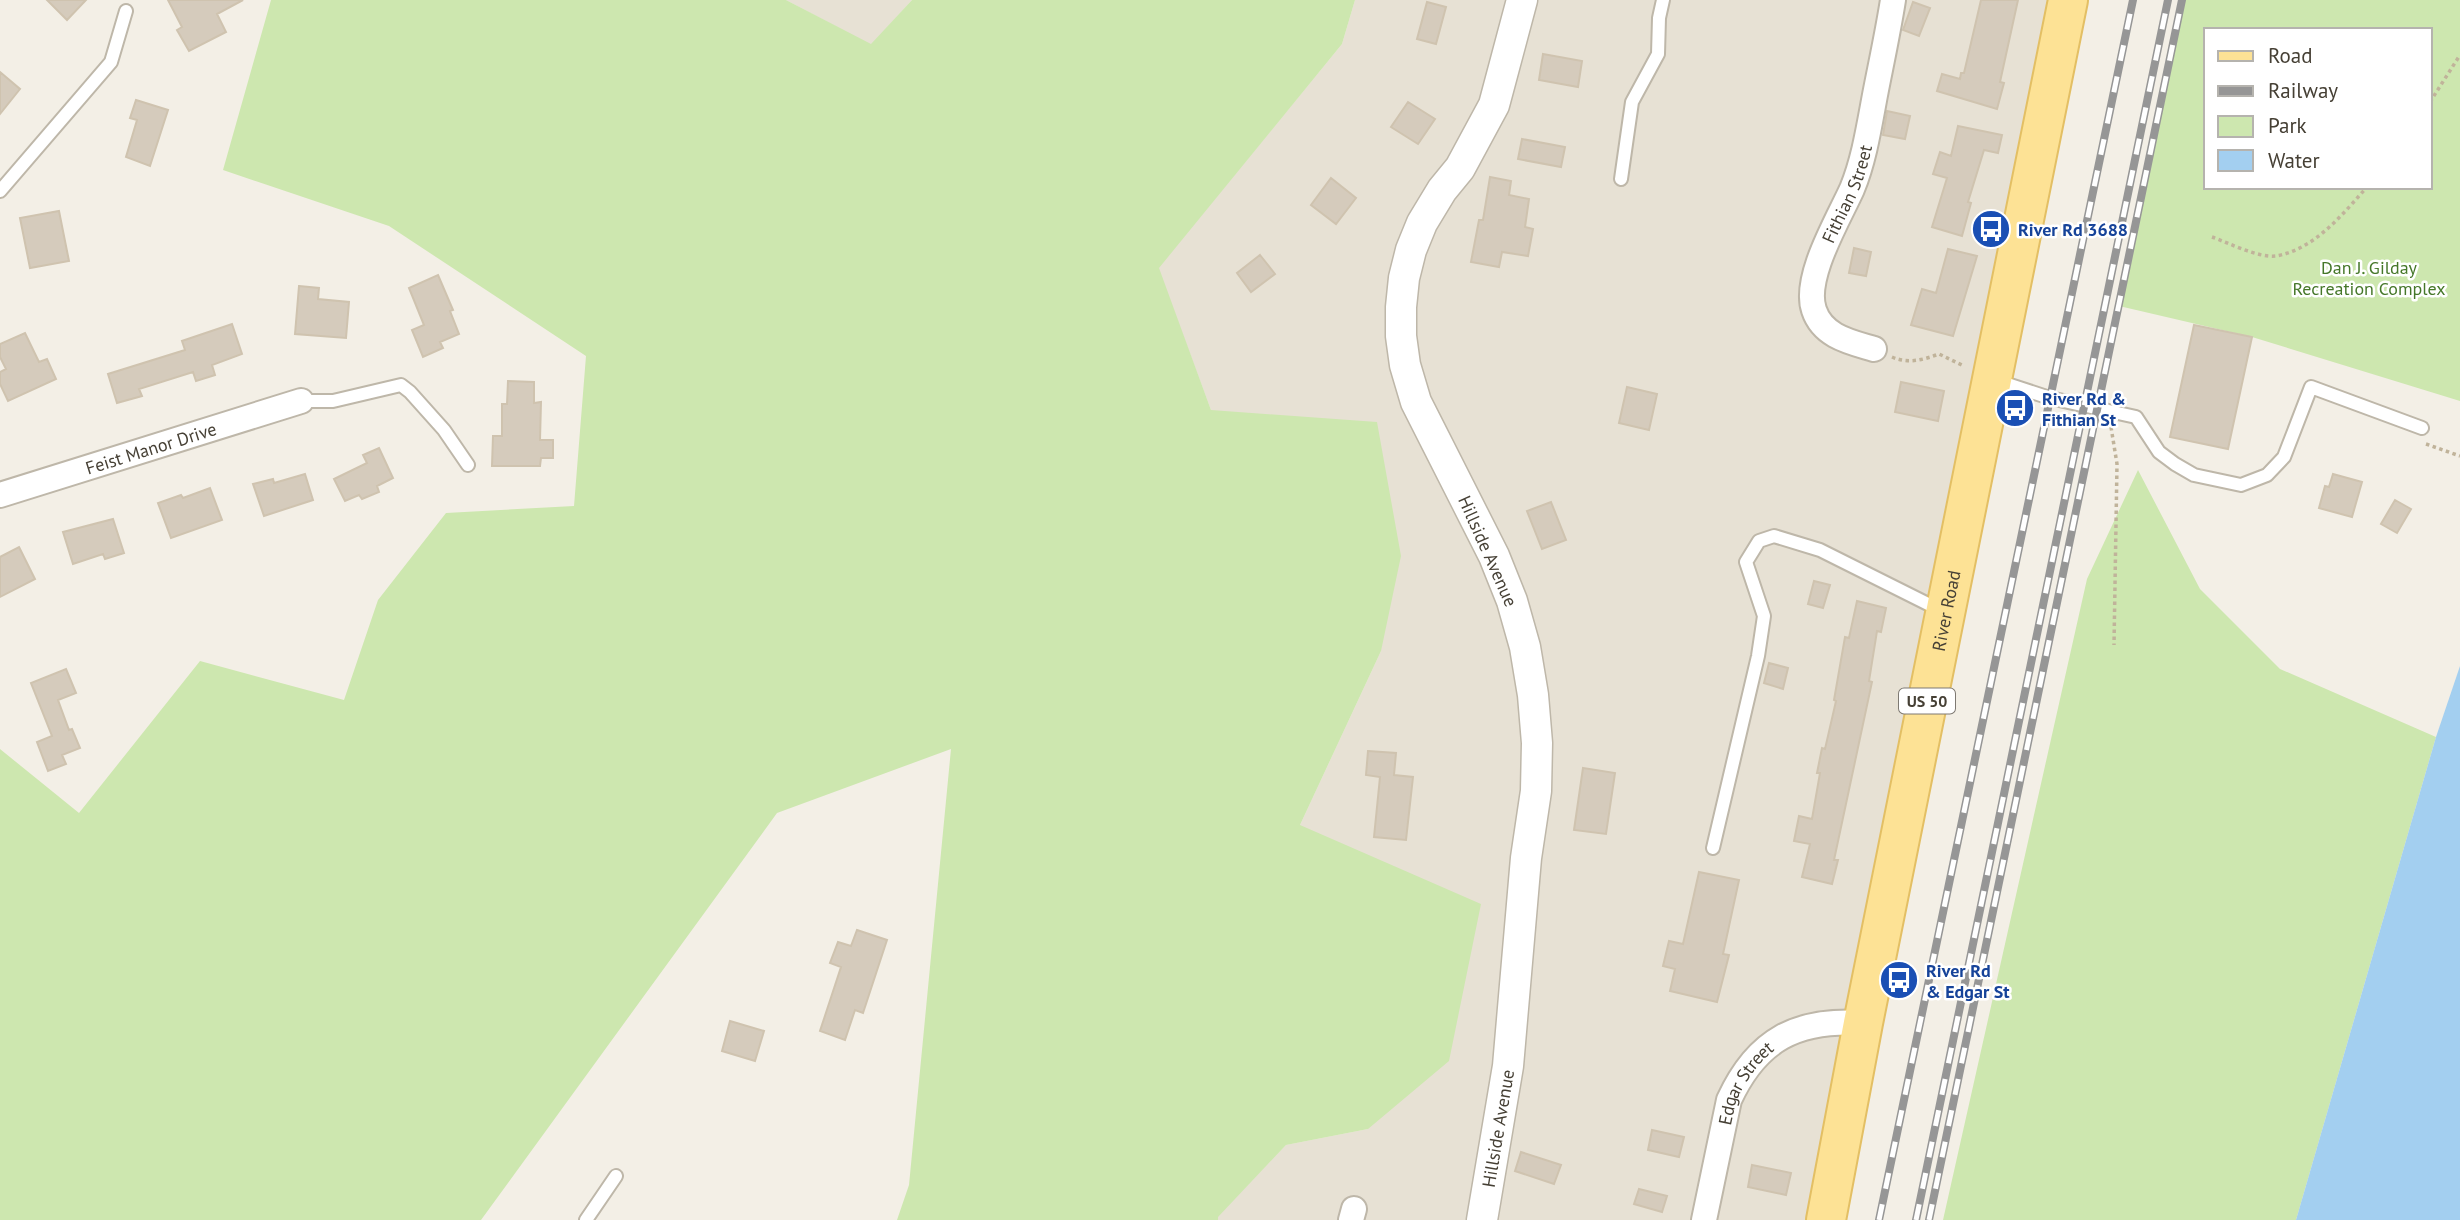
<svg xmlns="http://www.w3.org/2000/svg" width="2460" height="1220" font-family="'PT Sans',sans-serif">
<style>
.residential{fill:#e7e1d4}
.green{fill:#cde7af;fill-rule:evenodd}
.water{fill:#a3cff0}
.building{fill:#d5cbbc;stroke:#cfc3af;stroke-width:2}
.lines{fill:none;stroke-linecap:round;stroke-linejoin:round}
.service-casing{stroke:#beb7a9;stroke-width:16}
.minor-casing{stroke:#beb7a9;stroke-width:28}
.tertiary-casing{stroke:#beb7a9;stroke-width:33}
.primary-casing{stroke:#e3bf64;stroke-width:42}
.path{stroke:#c0b39a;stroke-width:3.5;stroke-dasharray:3.5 3.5;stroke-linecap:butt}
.service{stroke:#fff;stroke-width:12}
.minor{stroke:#fff;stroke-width:24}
.tertiary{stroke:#fff;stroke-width:30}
.primary{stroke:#fde295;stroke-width:38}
.rail-casing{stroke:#969696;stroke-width:8}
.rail{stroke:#fff;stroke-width:5;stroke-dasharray:16;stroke-linecap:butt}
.labels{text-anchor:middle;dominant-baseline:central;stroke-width:5;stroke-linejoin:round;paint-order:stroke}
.shield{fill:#fff;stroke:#7e7972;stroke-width:2}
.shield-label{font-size:16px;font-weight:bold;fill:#464035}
.street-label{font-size:18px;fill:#464035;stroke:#fff}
.transit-label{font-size:18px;font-weight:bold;fill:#164399;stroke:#fff;text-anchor:start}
.park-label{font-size:18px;fill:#457729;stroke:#fff}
</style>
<rect width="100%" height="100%" fill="#f3efe6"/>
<path class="residential" d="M786,0H912L871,45Z
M1355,0H2068L1826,1220H1218L1217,1217L1286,1145L1368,1129L1300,825L1381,651L1211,410L1158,268L1342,44Z"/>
<path class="green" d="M271,0H786L871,44L912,0H1355L1342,44L1159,268L1211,410L1377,422L1401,556L1381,651L1300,825L1481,904L1449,1061L1368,1129L1286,1145L1218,1217V1220H897L909,1185L951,749L777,813L481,1220H0V749L79,813L200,661L344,700L378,600L446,513L574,506L586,356L389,226L223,170Z
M2182,0H2460V401L2252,337L2119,306ZM2206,30H2430V187H2206Z
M2138,470L2200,589L2280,669L2436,737L2296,1220H1943L2087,579Z"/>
<path class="water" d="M2460,666V1220H2296L2436,737Z"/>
<path class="building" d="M47,0H86L67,20Z
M168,0H243L217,14L226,32L189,51L177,30L182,27Z
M1981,0H2018L2000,82L2004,83L1997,109L1937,91L1942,74L1960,79L1961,73H1964Z
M1427,2L1446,7L1436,44L1417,39Z
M1913,2L1930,8L1919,36L1903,30Z
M1543,54L1582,61L1578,87L1539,80Z
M0,72L20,89L0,114Z
M136,100L168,110L150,166L126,157L137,120L130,118Z
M1408,102L1435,119L1418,144L1391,127Z
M1887,111L1910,116L1905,139L1883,135Z
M1958,126L2002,135L1998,153L1984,150L1968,202L1971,203L1962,236L1932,227L1947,178L1933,174L1940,152L1951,156Z
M1522,139L1565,147L1561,167L1518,159Z
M1490,177L1511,181L1509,195L1529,199L1525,227L1533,229L1528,256L1502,252L1499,267L1471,262L1479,220H1483Z
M1331,178L1356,198L1336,224L1311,205Z
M59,211L69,261L30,268L20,218Z
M1854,248L1871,252L1866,276L1849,273Z
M1948,249L1977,256L1953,336L1911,325L1922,289L1936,293Z
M1260,255L1275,274L1251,292L1237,273Z
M438,275L453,310L450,311L459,334L440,342L443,348L423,357L412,330L424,325L409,288Z
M299,286L319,288L318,299L349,302L346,338L295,334Z
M232,324L242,354L212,365L215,375L196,381L193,372L139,389L142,396L117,403L108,374L185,350L182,341Z
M2194,325L2252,337L2228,449L2170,437Z
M25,333L39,362L47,359L56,379L8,401L0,384V372L6,369L0,357V344Z
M508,381L534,382V403L541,402L540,440H553V458H541L540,466H492L493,436H502V404H507Z
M1901,382L1944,391L1938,421L1895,412Z
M1627,387L1657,394L1649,430L1619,423Z
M379,448L393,478L377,486L379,492L362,499L359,495L345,501L334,479L367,463L363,455Z
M305,474L313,500L264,516L253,484L273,479L274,483Z
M2333,474L2362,482L2352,517L2319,508L2325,486L2329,487Z
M210,488L222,520L171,538L158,503L181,495L183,498Z
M2395,500L2411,509L2397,533L2381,524Z
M1551,502L1566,540L1542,549L1527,511Z
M113,519L124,553L105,559L103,554L73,564L63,532Z
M19,547L35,579L0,597V557Z
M1814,581L1830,585L1823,608L1808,604Z
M1857,601L1886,608L1881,632L1877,631L1869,681L1872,682L1834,860H1838L1832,884L1802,877L1810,844L1794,841L1799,816L1812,819L1820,773H1817L1822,748L1825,749L1836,701L1834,700L1845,637L1849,638Z
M1769,663L1788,668L1783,689L1764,683Z
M66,669L76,693L58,700L69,730L72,729L80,748L62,755L66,764L48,771L37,742L52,736L31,683Z
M1368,751L1396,753L1394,775L1413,777L1406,840L1374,837L1380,777L1366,775Z
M1583,768L1615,773L1606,834L1574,830Z
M1699,872L1739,880L1723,954L1729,955L1717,1002L1670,991L1675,969L1663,966L1669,941L1683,944Z
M857,930L887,940L863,1013L855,1010L845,1040L820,1031L841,967L830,963L838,942L851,946Z
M730,1021L764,1031L755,1061L722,1051Z
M1652,1130L1684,1137L1679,1157L1648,1150Z
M1521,1152L1561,1165L1554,1184L1515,1171Z
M1752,1165L1791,1173L1786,1195L1748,1187Z
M1639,1189L1667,1196L1662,1212L1634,1204Z"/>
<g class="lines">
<g class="service-casing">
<path id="service" d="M1621,179L1632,102L1658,54L1659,18L1663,0
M0,191L111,62L126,11
M1995,380L2050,398L2136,417L2159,452L2175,464L2194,475L2241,485L2267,475L2284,457L2311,387L2422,428
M301,401H333L401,385L410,392L444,430L468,465
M1713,848L1758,656L1764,616L1746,562L1759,541L1774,536L1820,550L1942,611
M586,1220L616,1176"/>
</g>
<g class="minor-casing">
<g id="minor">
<path id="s1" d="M1874,349C1851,342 1823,337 1814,310C1803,278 1838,220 1852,189C1864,160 1869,127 1875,95C1881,64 1888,32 1893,0"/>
<path id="s2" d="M0,495L301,401"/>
<path d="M1351,1220L1354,1209"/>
<path id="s3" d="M1704,1220L1729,1100C1757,1039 1797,1019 1863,1023"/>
</g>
</g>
<g class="tertiary-casing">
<g id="tertiary">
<path id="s4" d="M1482,1220L1508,1066L1526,858L1536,791L1537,743L1533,695L1525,647L1512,601L1494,556L1416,402L1405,365L1401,336V307L1404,278L1411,250L1422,223L1442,190L1460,168L1494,105L1522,0"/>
</g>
</g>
<g class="primary-casing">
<g id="primary">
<path id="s5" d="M1826,1220L1863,1023L2068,0"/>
</g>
</g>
<path class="path" d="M2430,102L2460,55
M2212,237C2229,243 2258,258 2276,256C2315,249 2342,215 2367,187
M1892,357C1908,364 1923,360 1939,354L1964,366
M2111,427L2117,464L2114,645
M2426,444L2460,456"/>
<use href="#service" class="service"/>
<use href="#minor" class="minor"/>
<use href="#tertiary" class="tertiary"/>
<use href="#primary" class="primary"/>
<g class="rail-casing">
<path id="rail" d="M1879,1220L2133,0
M1916,1220L2168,0
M1929,1220L2182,0"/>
</g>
<use href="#rail" class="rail"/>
</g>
<defs>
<g id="bus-disc" transform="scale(2.0125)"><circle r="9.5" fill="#1a4fb4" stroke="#fff"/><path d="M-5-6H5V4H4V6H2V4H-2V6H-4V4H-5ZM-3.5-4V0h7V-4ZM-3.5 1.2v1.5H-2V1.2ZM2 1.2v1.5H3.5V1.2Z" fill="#fff"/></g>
</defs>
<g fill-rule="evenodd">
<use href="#bus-disc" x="1991" y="229"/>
<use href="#bus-disc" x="2015" y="408"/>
<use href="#bus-disc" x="1899" y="980"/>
</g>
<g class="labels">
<rect class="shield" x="1899" y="688.5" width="56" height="25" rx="5"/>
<g class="shield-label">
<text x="1927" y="701">US 50</text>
</g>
<g class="street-label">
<text stroke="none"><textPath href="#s1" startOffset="198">Fithian Street</textPath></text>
<text stroke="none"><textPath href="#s2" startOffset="158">Feist Manor Drive</textPath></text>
<text transform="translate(1488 551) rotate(66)">Hillside Avenue</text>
<text stroke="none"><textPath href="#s5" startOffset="621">River Road</textPath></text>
<text stroke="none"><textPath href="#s3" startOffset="145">Edgar Street</textPath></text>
<text stroke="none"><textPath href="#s4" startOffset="93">Hillside Avenue</textPath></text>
</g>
<g class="transit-label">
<text x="2018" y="229">River Rd 3688</text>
<text x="2042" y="398">River Rd &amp;<tspan x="2042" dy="21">Fithian St</tspan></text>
<text x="1926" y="970">River Rd<tspan x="1926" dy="21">&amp; Edgar St</tspan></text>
</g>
<g class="park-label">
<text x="2369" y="267">Dan J. Gilday<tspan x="2369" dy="21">Recreation Complex</tspan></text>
</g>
</g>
<rect x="2204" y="28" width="228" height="161" fill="#ffffff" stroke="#b5b3ae" stroke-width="2"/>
<rect x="2218" y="51" width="35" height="10" fill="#fde295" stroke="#b5b3ae" stroke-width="2"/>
<text x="2268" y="63" font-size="21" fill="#464035">Road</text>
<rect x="2218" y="86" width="35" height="10" fill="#969696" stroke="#b5b3ae" stroke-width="2"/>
<text x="2268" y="98" font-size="21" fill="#464035">Railway</text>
<rect x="2218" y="116" width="35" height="21" fill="#cde7af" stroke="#b5b3ae" stroke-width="2"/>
<text x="2268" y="133" font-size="21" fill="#464035">Park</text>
<rect x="2218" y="150" width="35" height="21" fill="#a3cff0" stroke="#b5b3ae" stroke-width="2"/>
<text x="2268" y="168" font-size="21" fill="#464035">Water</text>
</svg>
